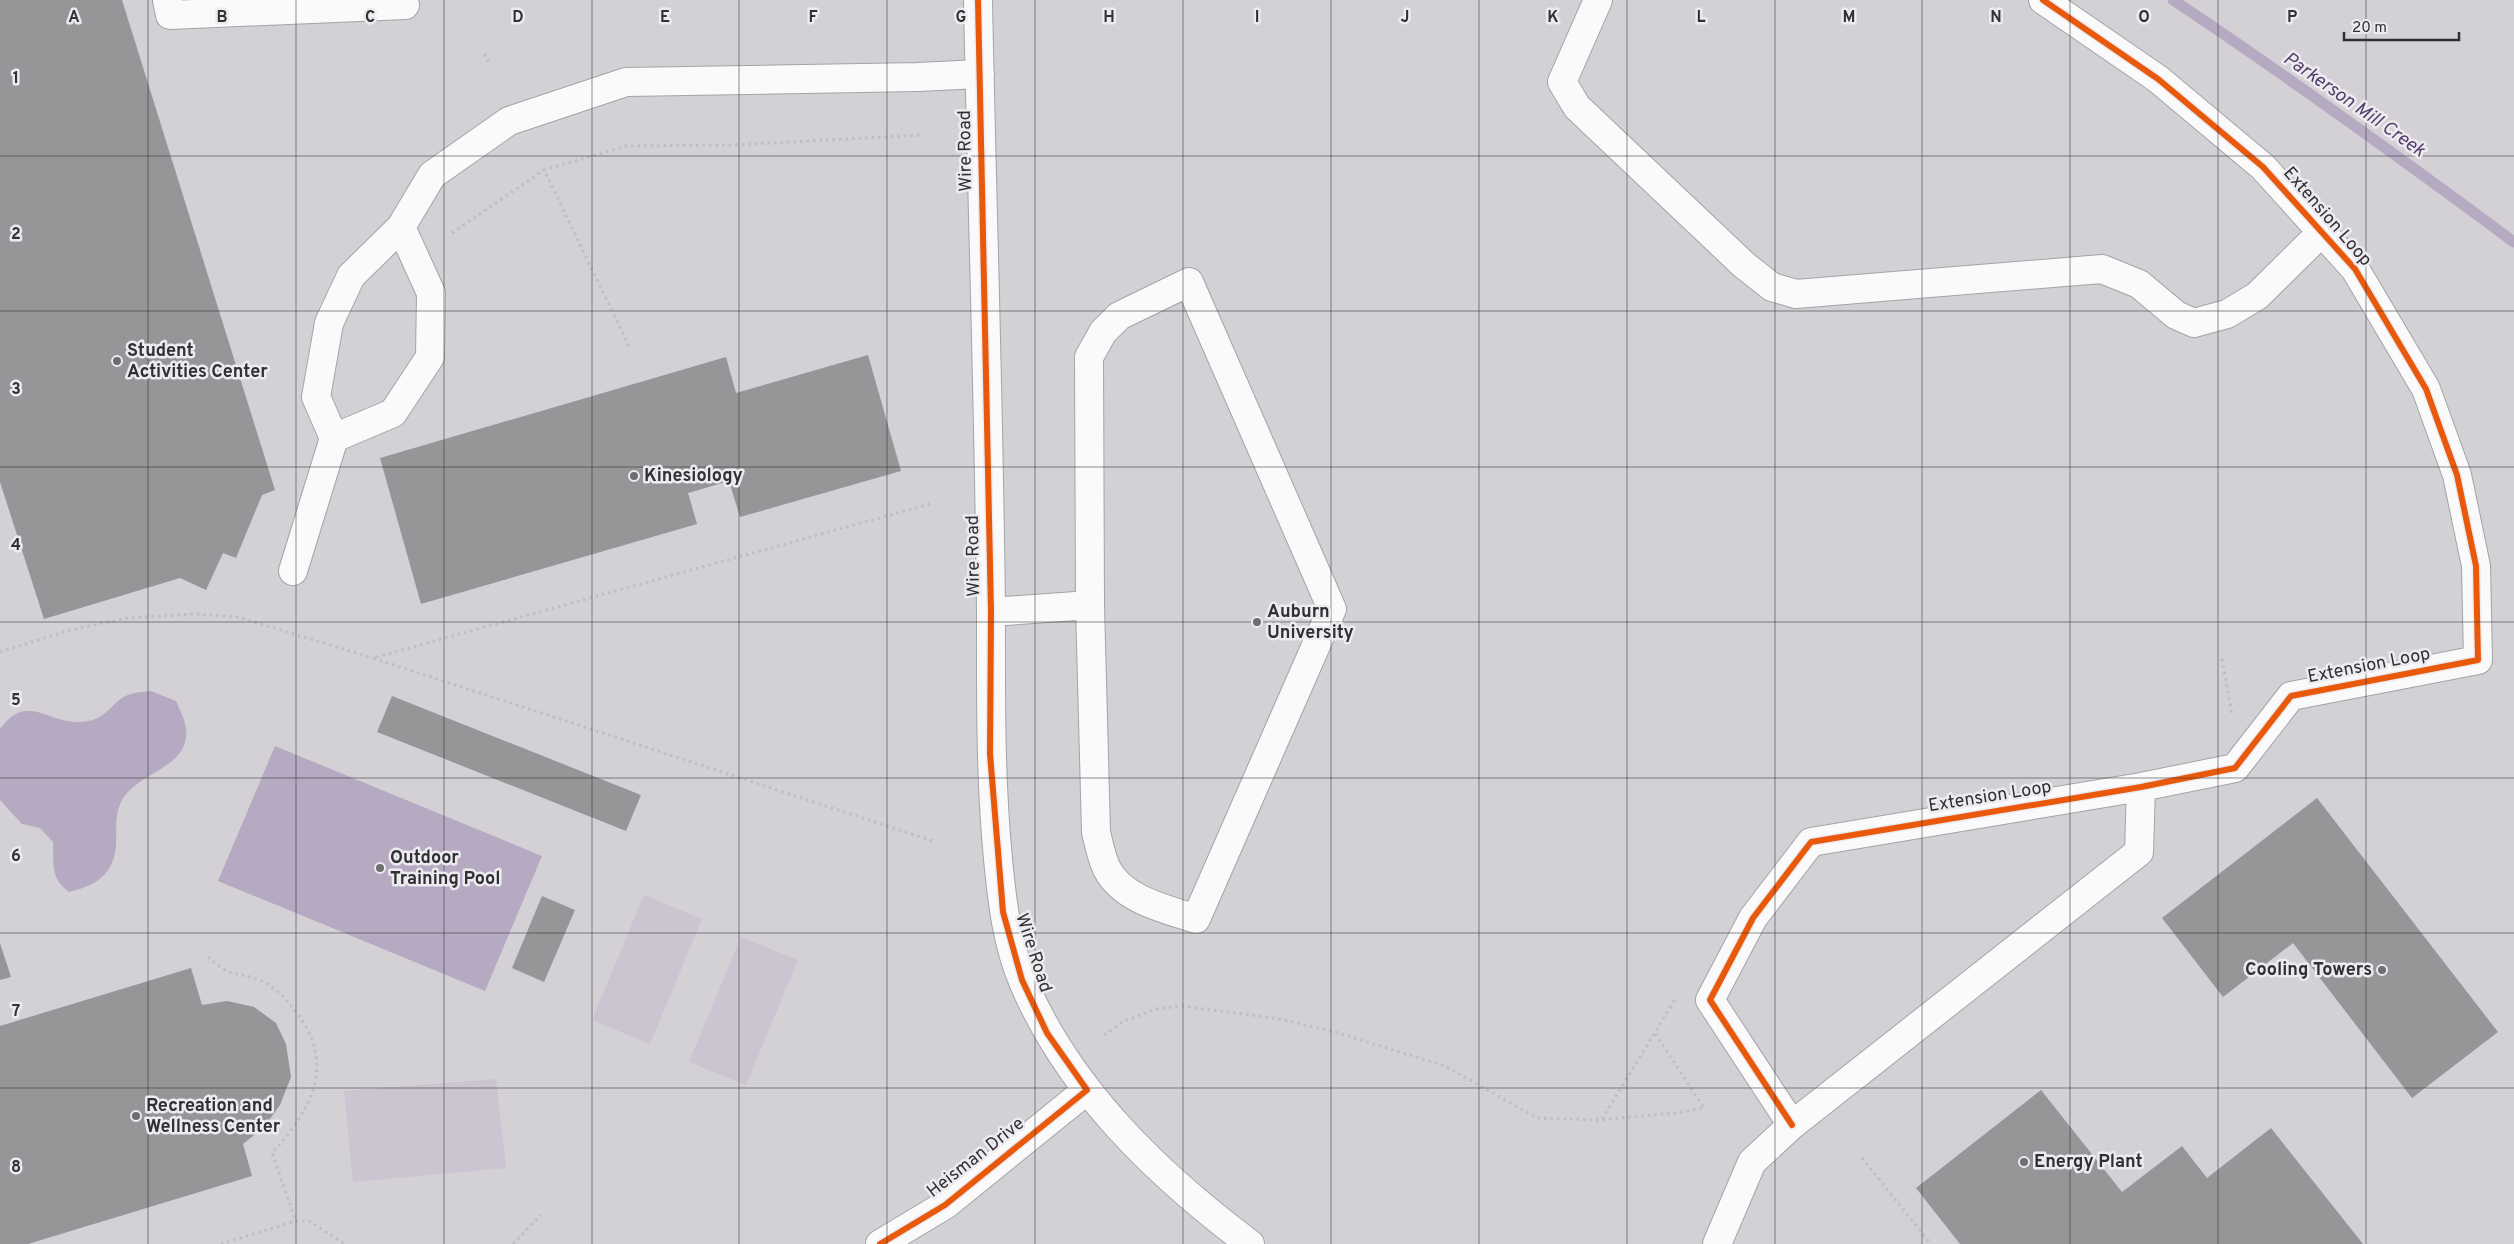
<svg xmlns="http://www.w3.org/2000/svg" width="2514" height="1244" font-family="Overpass,sans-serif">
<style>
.built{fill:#d3d0d6}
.green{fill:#cac5d1}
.water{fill:#b5aac1}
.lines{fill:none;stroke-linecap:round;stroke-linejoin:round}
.stream{stroke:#b5aac1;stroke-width:11}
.building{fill:#969597}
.minor-casing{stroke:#a4a4a6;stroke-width:30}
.path{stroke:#bfbfbf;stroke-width:3;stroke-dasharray:2.5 4;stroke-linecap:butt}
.minor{stroke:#fafafb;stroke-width:28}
.cycleway-casing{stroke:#edebf0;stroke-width:9}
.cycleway{stroke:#e8590c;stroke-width:6}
.grid{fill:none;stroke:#313032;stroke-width:1;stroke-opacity:0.55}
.poi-dot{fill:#6e6d70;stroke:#edebf0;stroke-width:2}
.labels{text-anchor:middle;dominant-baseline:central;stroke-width:5;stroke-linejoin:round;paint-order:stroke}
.street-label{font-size:18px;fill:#313032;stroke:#edebf0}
.poi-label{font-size:18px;font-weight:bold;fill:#313032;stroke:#edebf0;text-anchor:start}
.water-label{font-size:19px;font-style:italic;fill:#543d6a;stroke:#edebf0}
.grid-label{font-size:16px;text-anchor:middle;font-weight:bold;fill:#313032;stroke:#edebf0;stroke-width:5;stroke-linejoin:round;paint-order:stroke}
</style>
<rect width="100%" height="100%" fill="#e0dfe2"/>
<path class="built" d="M0,0H2514V1244H0Z"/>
<path class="green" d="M644,895L702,919L650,1044L592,1020Z
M741,937L798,960L746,1085L689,1062Z
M496,1079L506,1168L353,1182L344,1091Z"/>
<path class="water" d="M151,691L176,701C183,717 191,731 183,748C172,770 136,776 122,800C114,815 117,829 116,845C114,875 95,886 69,892C50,878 54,864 53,842L40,828L22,824L0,800V729C27,692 46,723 79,722C107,722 111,701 128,695C135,692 144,692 151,691Z
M275,746L542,856L485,991L218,881Z"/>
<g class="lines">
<path class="stream" d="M2173,0C2289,77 2402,159 2514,242"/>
</g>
<path class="building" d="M0,0H122L275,490L262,495L236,558L223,553L206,590L180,578L44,619L0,482Z
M868,355L901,471L740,517L729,481L688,493L697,524L421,604L380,458L726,357L736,393Z
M392,696L641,795L626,831L377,732Z
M2317,798L2498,1032L2412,1098L2293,943L2223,997L2162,918Z
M542,896L575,910L544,982L512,968Z
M0,943L11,977L0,980Z
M191,968L202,1005L227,1001L254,1007L276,1023L286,1044L291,1077L280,1105L264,1127L243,1144L252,1176L28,1244H0V1026Z
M2041,1090L2122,1192L2182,1146L2207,1178L2271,1128L2363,1244H1960L1916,1188Z"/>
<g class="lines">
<g class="minor-casing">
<path id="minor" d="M167,0L170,15L405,5
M978,0C982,204 989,407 991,611C991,694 990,776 998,859C1002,901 1007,945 1024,984C1070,1091 1158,1175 1250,1244
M1598,0L1562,82L1577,107L1744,265L1772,287L1796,294L2102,269L2139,284L2176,315L2194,323L2227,314L2257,296L2322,232
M401,227L351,276L329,323L316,397L334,438L393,413L430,357L431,293L401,227L432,175L509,121L626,82L918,77L980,74
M293,571L334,438
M991,612L1090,605L1096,832C1099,844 1101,857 1107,869C1123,900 1166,909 1196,919L1332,609L1189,282L1119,316L1103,332L1089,357L1090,605
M1792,1125L1710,1000L1753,918L1811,842L2141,787L2235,768L2291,696L2478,660L2476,566L2457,475L2426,389L2355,269L2263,167L2158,79L2043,0
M880,1244L945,1205L1087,1090
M1717,1244L1752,1162L1792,1125L2139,852L2141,787"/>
</g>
<path class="path" d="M484,54L490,64
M452,233L544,170
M629,346L544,170L626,146L733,145L923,135
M930,504L373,658L933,841
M0,652L70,630L128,618L194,614L238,617L373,658
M2222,659L2232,715
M208,957C214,962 222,969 229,972C240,976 252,976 262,981C276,988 287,1000 296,1012C337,1064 311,1111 272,1153L296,1221
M1104,1035L1122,1022L1156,1009L1182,1006L1280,1019L1335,1032L1445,1066L1537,1118L1597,1120L1676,1113L1704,1108L1655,1033
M1602,1119L1676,998
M1862,1158L1931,1244
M221,1244L296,1221H309L345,1244
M513,1244L541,1215"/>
<use href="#minor" class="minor"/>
<g class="cycleway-casing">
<path id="cycleway" d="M1792,1125L1710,1000L1753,918L1811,842L2141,787L2235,768L2291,696L2478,660L2476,566L2457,475L2426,389L2355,269L2263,167L2158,79L2043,0
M880,1244L945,1205L1087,1090L1047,1033L1022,980L1003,912L990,754L991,612L978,0"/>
</g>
<use href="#cycleway" class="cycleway"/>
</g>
<path class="grid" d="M148,0V1244M296,0V1244M444,0V1244M592,0V1244M739,0V1244M887,0V1244M1035,0V1244M1183,0V1244M1331,0V1244M1479,0V1244M1627,0V1244M1775,0V1244M1922,0V1244M2070,0V1244M2218,0V1244M2366,0V1244M0,156H2514M0,311H2514M0,467H2514M0,622H2514M0,778H2514M0,933H2514M0,1088H2514"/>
<g class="poi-dot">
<circle cx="117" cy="361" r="5"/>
<circle cx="634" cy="476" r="5"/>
<circle cx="1257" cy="622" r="5"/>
<circle cx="380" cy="868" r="5"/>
<circle cx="2382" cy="970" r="5"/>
<circle cx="136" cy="1116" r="5"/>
<circle cx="2024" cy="1162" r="5"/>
</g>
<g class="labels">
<g class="street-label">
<text transform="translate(966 151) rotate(-91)">Wire Road</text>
<text transform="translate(2327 217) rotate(49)">Extension Loop</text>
<text transform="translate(974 556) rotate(-91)">Wire Road</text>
<text transform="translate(2369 666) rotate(-11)">Extension Loop</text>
<text transform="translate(1990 797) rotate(-9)">Extension Loop</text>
<text transform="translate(1033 953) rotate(72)">Wire Road</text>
<text transform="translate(976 1158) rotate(-38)">Heisman Drive</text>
</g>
<g class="poi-label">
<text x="127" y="351">Student<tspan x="127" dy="21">Activities Center</tspan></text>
<text x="644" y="476">Kinesiology</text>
<text x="1267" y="612">Auburn<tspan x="1267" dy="21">University</tspan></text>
<text x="390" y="858">Outdoor<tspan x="390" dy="21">Training Pool</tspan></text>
<text x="2372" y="970" text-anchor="end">Cooling Towers</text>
<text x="146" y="1106">Recreation and<tspan x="146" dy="21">Wellness Center</tspan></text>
<text x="2034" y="1162">Energy Plant</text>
</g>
<g class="water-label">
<text transform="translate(2354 105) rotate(35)">Parkerson Mill Creek</text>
</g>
</g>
<g class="grid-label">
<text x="74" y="22">A</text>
<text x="222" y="22">B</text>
<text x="370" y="22">C</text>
<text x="518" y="22">D</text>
<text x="665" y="22">E</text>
<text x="813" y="22">F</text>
<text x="961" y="22">G</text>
<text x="1109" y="22">H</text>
<text x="1257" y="22">I</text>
<text x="1405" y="22">J</text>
<text x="1553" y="22">K</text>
<text x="1701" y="22">L</text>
<text x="1849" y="22">M</text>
<text x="1996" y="22">N</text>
<text x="2144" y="22">O</text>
<text x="2292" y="22">P</text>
<text x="16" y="83">1</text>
<text x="16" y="239">2</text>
<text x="16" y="394">3</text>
<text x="16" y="550">4</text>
<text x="16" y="705">5</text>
<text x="16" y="861">6</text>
<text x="16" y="1016">7</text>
<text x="16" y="1172">8</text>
</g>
<path d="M2344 32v8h115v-8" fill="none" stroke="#313032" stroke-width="2.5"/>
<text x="2352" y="32" font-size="15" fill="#313032" stroke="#edebf0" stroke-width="4" paint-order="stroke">20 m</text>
</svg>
